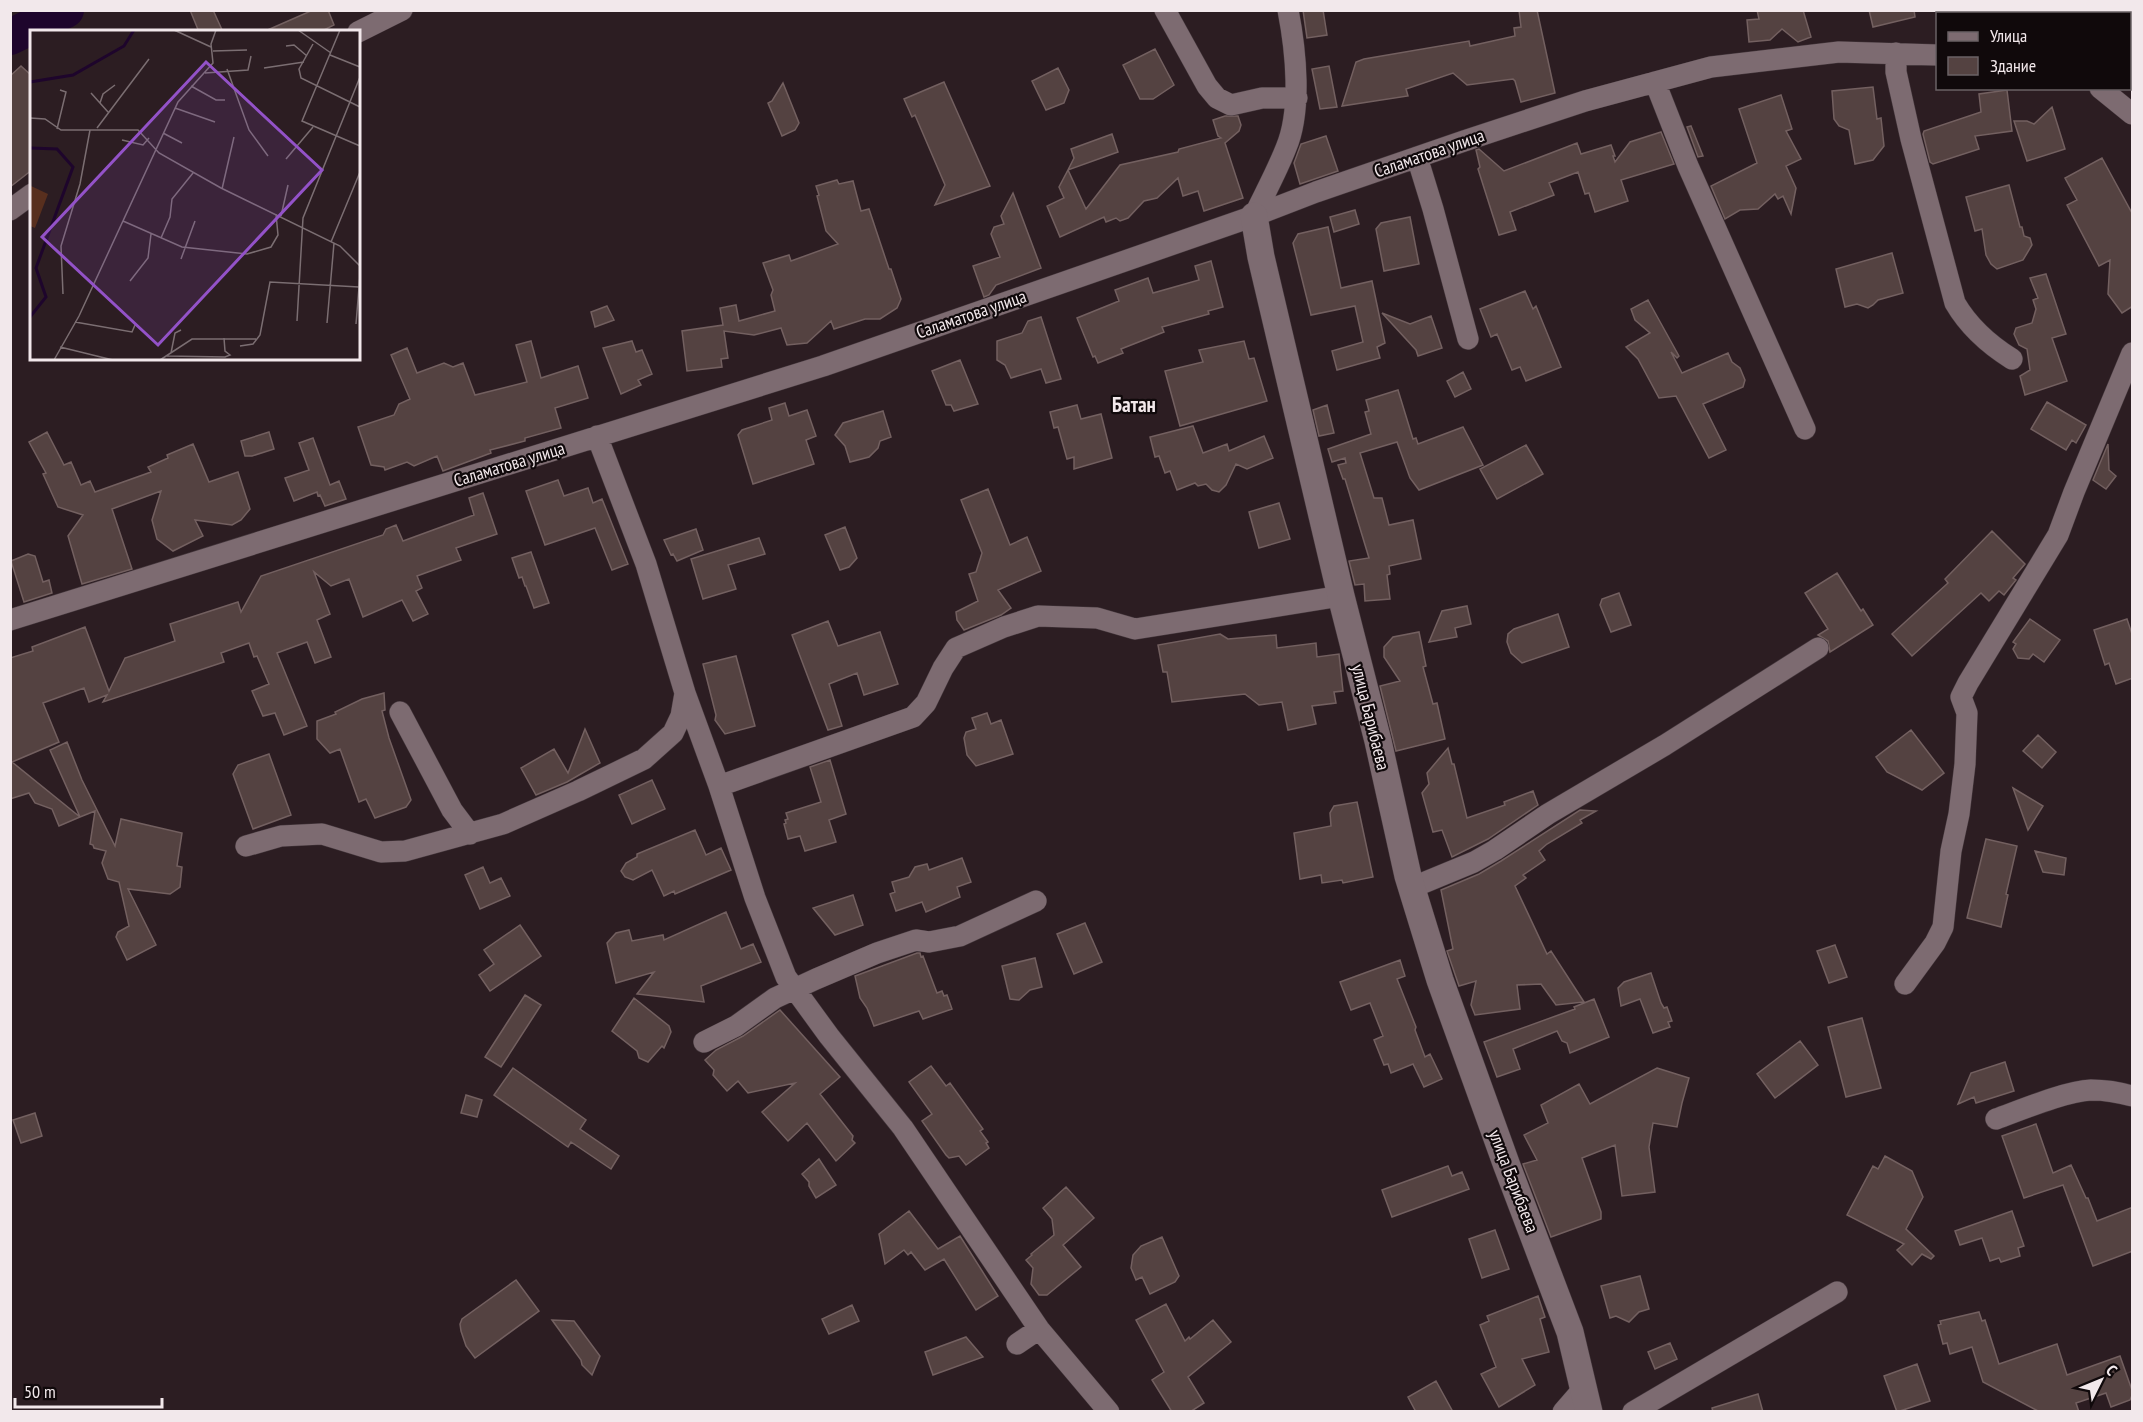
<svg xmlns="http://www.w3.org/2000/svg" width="2143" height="1422" font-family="'PT Sans Narrow',sans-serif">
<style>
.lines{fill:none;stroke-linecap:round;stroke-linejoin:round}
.river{stroke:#1e052c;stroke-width:36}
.building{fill:#544241;stroke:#736060;stroke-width:1.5}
.minor-casing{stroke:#45383d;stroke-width:22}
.tertiary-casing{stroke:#45383d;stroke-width:28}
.minor{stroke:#7d6b71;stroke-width:21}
.tertiary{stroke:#7d6b71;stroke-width:27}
.labels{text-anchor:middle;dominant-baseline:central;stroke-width:4.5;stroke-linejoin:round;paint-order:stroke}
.street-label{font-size:18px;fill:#f2e8eb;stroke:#10090b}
.quarter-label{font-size:21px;font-weight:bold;fill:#f2e8eb;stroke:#10090b}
.inset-river{fill:none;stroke:#1e052c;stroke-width:3}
.inset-road{fill:none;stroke:#7b6e72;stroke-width:1.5}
.view{fill:#9352c8;fill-opacity:0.15;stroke:#9352c8;stroke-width:3}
.inset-edge{fill:none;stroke:#f2e8eb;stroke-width:3}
</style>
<rect width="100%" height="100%" fill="#2c1d22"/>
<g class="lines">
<path class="river" d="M10,37L66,10"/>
</g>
<path class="building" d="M190,10H213L223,32H199Z
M313,10H328L334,25L320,32H263Z
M1303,10H1323L1327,35L1307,38Z
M1519,10H1537L1555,93L1521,102L1515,81L1513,79L1467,85L1453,73L1406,89L1408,96L1342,106L1356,62L1364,59L1469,41L1470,46L1515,36L1514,28L1521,27Z
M1757,10H1803L1811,37L1798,42L1782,29L1770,40L1749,42L1747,20L1759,19Z
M1869,10H1914L1915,17L1873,27Z
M1155,49L1174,85L1153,99H1140L1123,65Z
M21,66L32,76V170L10,187V76Z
M1329,66L1337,107L1320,109L1312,69Z
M1058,68L1069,90L1064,103L1046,110L1032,81Z
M944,82L990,186L935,205L945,185L915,115L912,117L904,99Z
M783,83L799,123L795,130L782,136L768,103L772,101Z
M1873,87L1877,119L1881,118L1884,146L1873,160L1855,164L1849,130L1839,126L1834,119L1832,91Z
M2007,90L2012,131L1975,136L1979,149L1933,164L1930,162L1923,134L1924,131L1981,112L1979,94Z
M1781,95L1792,129L1786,131L1801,159L1786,166L1796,188L1791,214L1783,196L1778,199L1775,194L1758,209L1740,210L1725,219L1711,186L1757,163L1739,109Z
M2052,107L2065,149L2027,161L2014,121H2027L2034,124Z
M1225,116H1238L1241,125L1239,131L1225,143L1243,198L1204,211L1198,191L1183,196L1178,178L1157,198L1144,201L1128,218L1120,221L1116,218L1106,222L1104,217L1060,237L1047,206L1064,198L1059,187L1068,170L1086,209L1120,165L1178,152L1179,149L1221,138L1218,136L1213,120Z
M1691,126L1703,156L1698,157L1687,127Z
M1661,132L1674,164L1621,180L1628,201L1595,212L1589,193L1585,194L1578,172L1549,183L1554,195L1510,212L1516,230L1499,235L1478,169L1480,167L1476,150L1479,149L1504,171L1577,143L1581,154L1611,145L1615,156H1613L1615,162L1630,142Z
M1112,134L1118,152L1068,170L1074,158L1071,149Z
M1326,136L1338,171L1300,184L1294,163L1301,144Z
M2102,158L2133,215V306L2122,313L2108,294L2110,260L2099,266L2067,205L2077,200L2065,178Z
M837,180L839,184L853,181L861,211L869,209L889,269H891L901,299L897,308L880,319H865L834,329L831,321L807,343L787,345L781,328L754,335L724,331L728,358L721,359L722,367L687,371L682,331L723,325L720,308L736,305L739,321L775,311L771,295L773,290L763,263L789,255L791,261L838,244L826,231L817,196L819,195L816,186Z
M2009,185L2020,227H2022L2024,236L2030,238L2032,245L2023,260L1997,269L1991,264L1986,255L1982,229L1975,231L1966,197Z
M1013,193L1041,268L996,285L989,295L984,297L973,266L1000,257L991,234L994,227L1004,224L1001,216Z
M1355,210L1359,224L1334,232L1330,217Z
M1410,217L1419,264L1384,271L1376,229L1381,223Z
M1328,227L1341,288L1372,281L1385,343L1377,347L1380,358L1337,370L1332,351L1363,342L1355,306L1311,315L1293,243L1298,234Z
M1892,253L1903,293L1878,300L1873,305L1868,308L1857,304L1845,307L1836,269Z
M1211,261L1223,307L1208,311L1209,314L1162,327L1164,332L1121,349L1123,353L1098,363L1095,356L1093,357L1077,318L1119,301L1115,290L1148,278L1153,293L1199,280L1195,266Z
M2046,274L2066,334L2052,338L2067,381L2025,395L2020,376L2030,370L2027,349L2019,345L2014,334L2016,328L2032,323L2036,309L2033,300L2038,298L2030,278Z
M1525,291L1533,309L1536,306L1561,367L1526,381L1520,367L1512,370L1497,334L1491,337L1480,309Z
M1648,300L1679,356L1677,358L1671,352L1682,373L1728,353L1732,362L1740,368L1745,380L1743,387L1703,404L1726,450L1709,458L1676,396L1659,398L1638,359L1626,347L1650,333L1635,320L1631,309Z
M607,306L614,320L595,327L591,312Z
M1382,313L1410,324L1431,316L1442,348L1418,356L1416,350Z
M1041,317L1061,379L1046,383L1041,369L1011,378L1005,365L997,360V341L1022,333L1028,321Z
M531,341L541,378L578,366L588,398L555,408L561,428L525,438V441L490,450L491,453L443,471L437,456L414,466L407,462L385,470L384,467L371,465L358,427L394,415L399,404L410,399L391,355L407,348L417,373L444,363L453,367L463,363L475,395L527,382L516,345Z
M632,341L636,352L642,350L652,374L638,380L641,385L621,394L603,348Z
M1244,341L1249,359L1254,358L1267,401L1180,426L1165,371L1203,362L1199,350Z
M960,360L978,404L954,411L951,405H946L932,371Z
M1463,372L1471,389L1455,397L1447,381Z
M1398,390L1413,439L1416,438L1418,444L1463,427L1483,465L1419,490L1410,478L1397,442L1360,453L1374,498H1382L1389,525L1413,520L1421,559L1389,566L1390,574L1387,575L1390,599L1365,601L1364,584L1355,585L1349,561L1369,558L1345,479H1343L1338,465L1346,463L1345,458L1332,462L1328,449L1371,434L1365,412L1369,411L1366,400Z
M2047,402L2086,425L2076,443L2072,440L2066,450L2031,429Z
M785,403L789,416L807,410L816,436L806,440L814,464L753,484L738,435L742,430L772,420L769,408Z
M1077,405L1081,419L1101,414L1112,458L1074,469V457L1067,459L1058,427L1054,428L1050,412Z
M1327,405L1334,433L1319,436L1313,410Z
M883,411L891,437L880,441L878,448L869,457L850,462L845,446L835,435L843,423Z
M1193,426L1203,453L1227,444L1229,451L1264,436L1273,458L1247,469L1236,464L1226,485L1219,492L1212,490L1206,484L1198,486L1195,483L1177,490L1170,471L1165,473L1159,456L1155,457L1150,437Z
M47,432L64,465L71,462L81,485L90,481L95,492L151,472L148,467L168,458L167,455L193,444L209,482L238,472L250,509L241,520L232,525L195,520L203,536L173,551L157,539L152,520L161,491L112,509L132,569L82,584L68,536L83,515L58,507L43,474L46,473L29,442Z
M269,432L274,449L252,456H245L241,441Z
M313,438L330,485L339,481L346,499L325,506L320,495L318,496L317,492L294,501L285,478L309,470L299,443Z
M2108,444L2109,470L2116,476L2106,489L2093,480Z
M1526,445L1543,474L1497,499L1480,469Z
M558,480L564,496L588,488L593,503L602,499L628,564L612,570L595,528L545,545L526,491Z
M988,489L1010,545L1027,537L1041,571L998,590L1011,608L1001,615L964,630L957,620L956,612L978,601L969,574L976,572L982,553L961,500Z
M483,493L497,534L456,548L461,560L417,576L422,588L416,591L428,614L413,621L402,600L363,617L349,579L331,586L314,572L330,614L317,620L331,657L315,663L307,642L277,653L307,726L284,735L275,713L263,716L252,691L269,684L257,656L254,657L249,643L221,653L224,662L103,702L107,695L89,702L84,688L43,703L59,742L12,762L80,817L59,826L52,809L35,803L29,793L10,799V658L33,651L32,647L85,627L109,691L125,658L175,641L170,624L238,602L241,612L261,576L383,535L386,529L396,525L403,541L474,515L469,498Z
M1279,503L1290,539L1259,548L1249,512Z
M845,527L857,558L849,567L840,570L825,535Z
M696,529L703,550L677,561L673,554L671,555L664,540Z
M1992,531L2025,564L2013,578L2016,580L2004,595L1999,591L1989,601L1981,593L1912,656L1892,634L1948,583L1945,579Z
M759,538L765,554L728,565L736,589L703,599L691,559Z
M531,552L549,603L534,608L526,586H525L522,577L519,578L512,558Z
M28,554L35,556L43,582L49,580L52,593L24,602L11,561Z
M1837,573L1861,611L1863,609L1873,625L1830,652L1828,641L1818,635L1828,629L1805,593Z
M1619,593L1631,625L1611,632L1600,605L1602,599Z
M1467,606L1471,624L1455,628L1457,637L1429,642L1442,611Z
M1558,614L1569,647L1522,663L1511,653L1507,642L1508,634L1514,629Z
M2030,619L2060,640L2044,662L2033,654L2029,659L2018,658L2013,649L2016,644L2013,642Z
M2127,619L2133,637V678L2116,684L2109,663L2105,665L2094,630Z
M828,621L838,646L880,632L898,684L864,695L857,673L829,684L842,726L828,730L792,635Z
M1419,632L1426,666L1423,667L1433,704L1437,703L1445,739L1396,751L1380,686L1400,681L1384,657V647L1393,637Z
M1220,634L1228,639L1276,635L1277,648L1316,643L1317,657L1339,654L1343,691L1334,692L1336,703L1312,706L1316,724L1288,730L1282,702L1259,705L1245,694L1172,702L1167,672H1163L1158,645Z
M736,656L755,726L725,734L715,720L716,715L703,664Z
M384,693L385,710L382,711L389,738L411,800L406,807L375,818L366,799L359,802L340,749L330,753L317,739V721L336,714L335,712L362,699Z
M987,713L991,724L1001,720L1013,754L976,766L967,755L964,738L966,732L976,729L972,718Z
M585,729L600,763L567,782L536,795L521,768L554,749L568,773Z
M1911,730L1944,773L1922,790L1887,772L1876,757Z
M2038,735L2056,752L2042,768L2023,751Z
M67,742L82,780L115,846L121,819L182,833L177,866L182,867L180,887L170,894L128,889L156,945L127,960L116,937L118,932L129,926L119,882L108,879L102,863L106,851L94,848L93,845L90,844L95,811L80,817L50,750Z
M1448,748L1452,764H1454L1467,818L1505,805L1504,802L1533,791L1538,805L1488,839L1452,857L1442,830L1433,832L1422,793L1429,784L1427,773Z
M269,754L291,815L253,829L233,774L238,765Z
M830,760L846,814L829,820L836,842L805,851L800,836L788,839L784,824L786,823L785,820L788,819L786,813L821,802L810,767Z
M652,780L665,809L632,824L619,795Z
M2013,788L2043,806L2028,830Z
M1357,802L1373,877L1343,883L1342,880L1322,883L1321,875L1300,879L1294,833L1331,826L1330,813L1334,806Z
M1580,810L1596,811L1580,820L1582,823L1547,844L1539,851L1545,860L1523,875L1526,878L1515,886L1547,954L1551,951L1584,1002L1556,1005L1541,984L1517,985L1520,1009L1475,1015L1471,1005L1476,981L1459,986L1447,951L1453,949L1441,890L1479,874L1501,861Z
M695,830L706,855L721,848L731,870L675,894L674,891L664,896L652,870L633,880L625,877L621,871L626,863L637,857V854Z
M1986,839L2017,846L2006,894L2008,895L2001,927L1967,918Z
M2035,851L2066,858L2064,875L2043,872Z
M962,858L971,882L957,887L960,897L926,912L922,902L896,911L890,894L895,892L892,882L909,877L915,867L927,864L929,870Z
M483,867L490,883L501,878L510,896L480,909L465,875Z
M853,895L863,925L835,935L813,908Z
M726,912L741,949L753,944L761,962L701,986L704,1002L637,994L654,972L616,983L607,943L616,933L629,930L632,941L663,935L664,940Z
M1085,923L1102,962L1074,974L1057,934Z
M520,925L541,956L490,991L479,975L494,964L484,950Z
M1835,945L1847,977L1829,983L1817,951Z
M917,953H920L921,957L923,956L937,993L942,991L944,996L947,995L952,1009L923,1019L919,1011L874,1026L867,1008L860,998L855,976Z
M1035,958L1042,987L1030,990L1019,1000L1010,999L1002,966Z
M1400,960L1405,976L1397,979L1416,1027L1415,1030L1425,1057L1430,1054L1442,1079L1424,1087L1413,1064L1391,1073L1388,1064L1384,1065L1374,1040L1383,1036L1370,1003L1351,1010L1340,982Z
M1651,973L1661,1003L1664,1008L1667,1007L1672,1021L1668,1022L1670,1027L1653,1033L1640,999L1621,1006L1618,988L1624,982Z
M525,995L541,1005L501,1067L485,1057Z
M634,998L669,1026L671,1032L664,1048L662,1046L648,1062L639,1058L637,1051L612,1031Z
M1594,999L1609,1037L1570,1053L1567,1043L1562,1041L1557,1031L1513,1049L1520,1069L1497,1077L1484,1042L1575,1009L1574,1007Z
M780,1010L840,1077L820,1094L853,1136L852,1140L855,1143L836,1161L807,1123L788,1141L762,1112L795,1083L748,1093L738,1081L727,1091L713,1075L714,1070L705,1060L716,1050L743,1036Z
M1862,1018L1881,1088L1846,1097L1828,1027Z
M1800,1041L1818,1065L1775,1098L1757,1074Z
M2005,1062L2014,1091L1976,1103L1974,1097L1958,1104L1971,1073Z
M931,1066L946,1086L950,1083L983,1129L980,1131L988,1142L986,1143L989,1148L966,1165L959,1156L949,1158L946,1155L922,1121L932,1114L909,1082Z
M513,1068L586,1120L580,1129L619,1156L611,1169L571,1142L568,1147L494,1095Z
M1657,1068L1689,1078L1682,1103L1677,1127L1653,1123L1649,1147L1655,1192L1622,1196L1615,1145L1582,1158L1601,1212V1219L1551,1237L1523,1164L1537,1160L1524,1135L1548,1123L1541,1105L1579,1084L1590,1104Z
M466,1095L482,1100L477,1117L461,1113Z
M35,1113L42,1136L21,1143L13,1120Z
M2036,1124L2053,1173L2071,1165L2086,1198H2088L2097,1221L2133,1207V1251L2093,1266L2063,1185L2024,1198L2002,1136Z
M1885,1156L1912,1171L1923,1197L1906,1229L1934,1256L1931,1259L1922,1254L1912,1265L1897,1250L1904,1244L1847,1215L1873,1166L1878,1169Z
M819,1159L836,1185L816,1198L809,1186V1182L802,1174Z
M1448,1166L1452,1176L1462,1172L1469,1189L1392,1217L1382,1190Z
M1066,1187L1094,1218L1063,1245L1081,1267L1047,1295H1039L1031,1284L1033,1268L1026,1260L1032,1255L1031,1254L1054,1235L1052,1219L1043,1208Z
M909,1211L938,1249L960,1236L998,1296L976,1310L944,1259L925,1270L911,1252L908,1255L904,1250L885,1264L879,1234Z
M2012,1211L2024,1246L2018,1248L2020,1256L2001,1262L1999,1258L1990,1261L1982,1238L1960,1245L1955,1231Z
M1495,1230L1509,1269L1482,1278L1469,1239Z
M1162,1237L1179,1276L1175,1282L1150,1294L1142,1277L1136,1280L1131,1268L1133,1255L1141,1246Z
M1640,1276L1649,1309L1639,1312L1629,1322L1616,1316L1610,1318L1601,1286Z
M516,1280L539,1311L475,1358L466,1346L461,1331L460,1324L462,1319Z
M1538,1296L1545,1317L1540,1319L1549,1352L1522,1359L1535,1385L1499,1407L1481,1374L1496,1367L1480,1325L1489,1321L1487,1316Z
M1166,1304L1185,1341L1189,1337L1190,1339L1213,1320L1231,1342L1188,1377L1204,1403L1190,1412H1172L1152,1380L1164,1372L1136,1320Z
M852,1305L859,1321L829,1334L822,1319Z
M1979,1312L1982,1321L1985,1320L1999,1364L2057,1344L2067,1375L2120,1356L2133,1393L2130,1400L2111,1407L2106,1393L2076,1403L2079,1412H2040L1983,1382L1972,1347L1950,1354L1947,1343L1943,1344L1938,1325L1941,1324L1940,1321Z
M552,1320L574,1321L600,1356L592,1375L582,1365L581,1360Z
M966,1337L983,1357L933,1375L925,1352Z
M1670,1343L1677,1359L1655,1369L1648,1352Z
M1917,1364L1930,1401L1897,1412L1884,1376Z
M1436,1381L1453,1412H1416L1408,1397Z
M1758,1394L1763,1412H1713L1712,1408Z"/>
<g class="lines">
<g class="minor-casing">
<path id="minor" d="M1165,10L1207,86L1217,98L1231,105L1262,98H1297
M358,32L402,10
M1896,53V72L1911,139L1955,303C1969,327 1988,344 2012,359
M2130,62H2132
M1655,82L1688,166L1805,429
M2100,88L2132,114
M1417,157L1433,209L1468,339
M10,210L32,194
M1254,216C1265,193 1277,171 1286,148C1302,110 1296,51 1288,10
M597,436L646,564L685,693L719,786L755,898L786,977L829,1036L903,1128L1039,1329L1109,1412
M10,620L823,366L1254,216L1316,192L1464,141L1585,101L1711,67L1839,52L1938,55
M400,712L452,810L470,834
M719,786L913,717L926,703L943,668L956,648L1004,627L1038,616L1097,618L1135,629L1341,596
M246,846L281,836L322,834L381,852L405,851L503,824L578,791L644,759L673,733L681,716L685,693
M1411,888L1474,862L1495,850L1548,814L1665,745L1818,648
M1905,984L1935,943L1943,927L1951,851L1959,814L1965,764L1967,713L1961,697L1968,683L2058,535L2074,492L2132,353
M704,1042L736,1026L775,998L816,979L877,953L916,940L929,942L960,936L1036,901
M1996,1119C2021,1110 2066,1091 2091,1090C2105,1090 2118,1092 2132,1096
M1017,1344L1039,1329
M1563,1412L1583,1389
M1633,1412L1837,1292"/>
</g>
<g class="tertiary-casing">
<path id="tertiary" d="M1254,216L1261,257L1341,596L1378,741L1408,876L1440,980L1507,1166L1570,1332L1589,1412"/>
</g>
<use href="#minor" class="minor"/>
<use href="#tertiary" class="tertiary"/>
</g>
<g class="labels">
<g class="street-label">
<text transform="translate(1429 153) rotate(-19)">Саламатова улица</text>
<text transform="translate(971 314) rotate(-19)">Саламатова улица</text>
<text transform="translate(509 464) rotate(-17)">Саламатова улица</text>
<text transform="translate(1371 717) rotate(76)">улица Барибаева</text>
<text transform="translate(1514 1181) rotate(69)">улица Барибаева</text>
</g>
<g class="quarter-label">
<text x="1134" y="404">Батан</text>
</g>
</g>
<g transform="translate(30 30)">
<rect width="330" height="330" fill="#2c1d22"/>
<path d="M1,156L18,164L5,198L0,196Z" fill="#582f1e"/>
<path class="inset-river" d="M0,52L43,45L94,16L104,0M0,118L27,119L43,137L6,238L16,267L0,287"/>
<path class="inset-road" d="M144,0L181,17M268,0L301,23M310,0L272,91L330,116M283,14L269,39L271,48L330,77M256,16L264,15L277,26M183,21L217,20M300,25L330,37M234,38L274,32M197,39L219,100L238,126M175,43L218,40L221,26M161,56L186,70H195M61,63L78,82M70,73L73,64L85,55M145,78L185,92M0,88L15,89L31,100H108L129,123L191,158L310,216L330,236M67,98L119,29M27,99L36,62L30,60M133,103L152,113M92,110L113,115L119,108M256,129L283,97M192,159L204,107M251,186L258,155M93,191L152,217L217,224L241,217L248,205L246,184M131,208L140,187L142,169L163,143M301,212L330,142M151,229L165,191M100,251L118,228L121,204M33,264L31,216L50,154L60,100M267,291L273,188L330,47M45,292L102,302L105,295M297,293L304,213M326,294L330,245M210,316L223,314L230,305L240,252L329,257M30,317L83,330M141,323L145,303L151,300M137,326L195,327L200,325L195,321L194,308M24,330L49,286L148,72L183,33L181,14L186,0M130,330L162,309H226"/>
<path class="view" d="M176,32L292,140L128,315L12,207Z"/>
<rect width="330" height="330" class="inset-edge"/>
</g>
<rect width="2143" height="1422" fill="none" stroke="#f2e8eb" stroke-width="24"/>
<rect x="1936" y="12" width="195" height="78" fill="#10090b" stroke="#6a6265" stroke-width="1.5"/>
<rect x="1948" y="32" width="30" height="9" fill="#7d6b71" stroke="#6a6265" stroke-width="1.5"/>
<text x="1990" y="42" font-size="18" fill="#f2e8eb">Улица</text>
<rect x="1948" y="57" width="30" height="18" fill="#544241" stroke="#6a6265" stroke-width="1.5"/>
<text x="1990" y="72" font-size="18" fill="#f2e8eb">Здание</text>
<g transform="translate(2101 1380) rotate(47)" stroke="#10090b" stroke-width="4.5" paint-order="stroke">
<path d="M0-4.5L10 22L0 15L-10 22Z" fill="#f2e8eb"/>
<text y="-9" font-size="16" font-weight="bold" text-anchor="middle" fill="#f2e8eb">С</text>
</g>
<path d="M15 1398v9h147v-9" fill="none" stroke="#f2e8eb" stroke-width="3"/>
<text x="24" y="1398" font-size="18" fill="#f2e8eb" stroke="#10090b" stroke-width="4.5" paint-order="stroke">50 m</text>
</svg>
